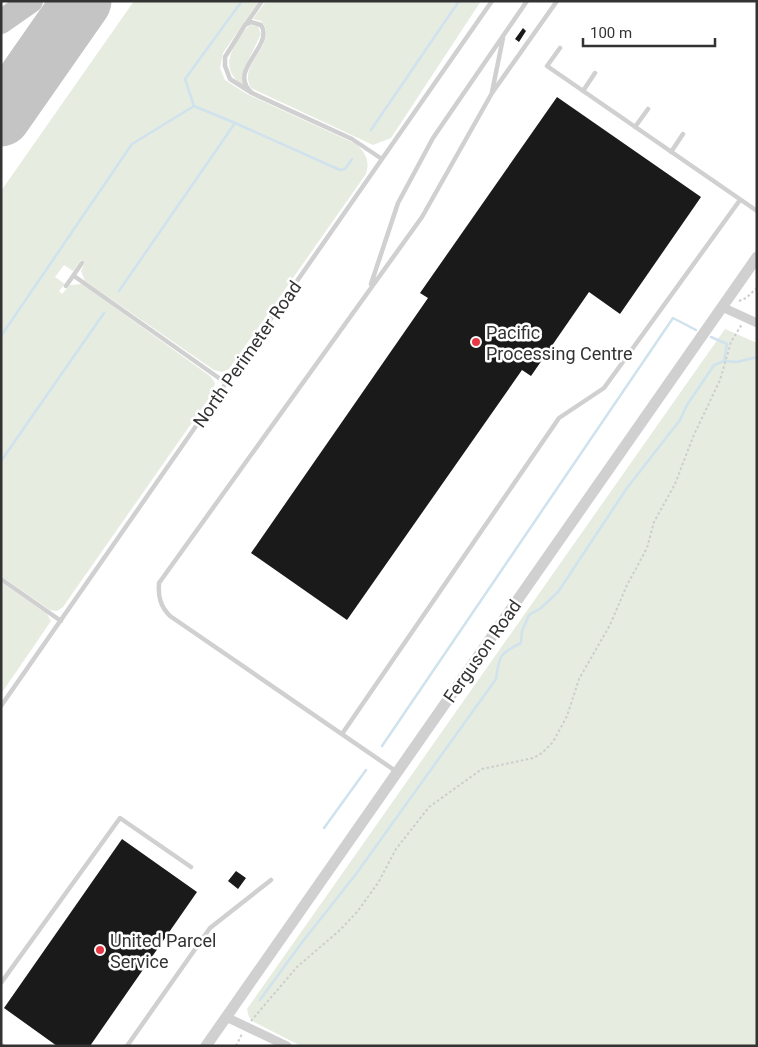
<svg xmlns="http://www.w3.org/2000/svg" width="758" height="1047" font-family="Roboto,sans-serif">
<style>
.green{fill:#e6ecdf}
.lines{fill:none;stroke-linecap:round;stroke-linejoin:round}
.stream{stroke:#cfe2ee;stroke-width:2.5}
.taxiway{stroke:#c4c4c4;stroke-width:24}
.runway{stroke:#c4c4c4;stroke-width:59}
.building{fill:#1a1a1a}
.path{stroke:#cdcdcd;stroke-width:2;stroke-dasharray:2.5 2.5;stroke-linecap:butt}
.service{stroke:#d0d0d0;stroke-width:4.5}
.minor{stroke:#d0d0d0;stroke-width:9}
.tertiary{stroke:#d0d0d0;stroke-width:11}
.poi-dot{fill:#e63946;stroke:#fff;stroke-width:2}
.labels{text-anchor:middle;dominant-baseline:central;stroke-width:5;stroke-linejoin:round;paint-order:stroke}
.poi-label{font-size:18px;fill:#333;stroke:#fff;text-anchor:start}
.street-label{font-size:18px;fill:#333;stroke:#fff}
</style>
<rect width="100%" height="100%" fill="#fff"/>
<path class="green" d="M134,1H259L223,53L220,68L225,80L247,94L356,144C366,153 370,161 366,174L229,369L222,372L214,370L85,281L81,271L85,263L81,260L73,271L64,265L55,277L65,284L59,291L62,294L70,285L82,284L210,376L215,383L212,394L63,607L57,611L50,610L1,576V191Z
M266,1H481L391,138L373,145L251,88C236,63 281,44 261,21L253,19Z
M251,25L258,26L261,34L244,69L243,86C225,72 226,59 238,40C242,35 245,28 251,25Z
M725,329L757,343V1046H301L254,1022L249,1017L247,1009Z
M1,582L47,614L51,621L1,694Z"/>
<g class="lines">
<path class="stream" d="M194,106L185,79L242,1
M371,130L459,1
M119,291L235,123L340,170L345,169L352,159
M1,336L132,144L194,106L235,123
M711,337L727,344L724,361L737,362L757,357
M1,461L104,313
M382,746L673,318L696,330
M324,828L366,770
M260,1000L300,945L356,874L496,679C499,656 500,653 521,643L522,631L529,615L541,608L558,592L627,488L680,420L687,405L714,365L724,361"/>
<path class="taxiway" d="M1,22L31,1"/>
<path class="runway" d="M1,117L82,1"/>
</g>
<path class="building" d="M523,28L526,31L519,42L515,39Z
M557,97L701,197L620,314L589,292L531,376L522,370L347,620L251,553L428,298L420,293Z
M122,839L197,892L90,1046H57L4,1008Z
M236,871L246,878L238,889L228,881Z"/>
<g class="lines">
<path class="path" d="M739,301L746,298L757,288
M251,1021L297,967L340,930L357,912L378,883L396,849L429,807L482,769L533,758L542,753L553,742L567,716L579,679L610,625L627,585L647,548L654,522L675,484L693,437L720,380L731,342L742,324
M236,1046L242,1034"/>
<path class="service" d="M246,24L262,1
M560,48L547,66L757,211
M583,91L595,73
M492,92L503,38
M252,93C226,70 275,46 261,25L251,22L245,25L225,57V66L230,79L252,93L352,139L382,159
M635,127L648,109
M671,152L683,134
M74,276L226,383
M371,284L398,203L433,138L527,1
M66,286L82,263
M1,579L61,621
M1,706L492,1
M342,734L559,418L604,388L740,200
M397,772L170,616C160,606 158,596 159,583L422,217L492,93L557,1
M1,983L120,818L191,867
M1,1045L3,1046
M127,1046L210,928L271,880"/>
<path class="minor" d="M722,307L757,323
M226,1017L287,1046"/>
<path class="tertiary" d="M206,1046L757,257"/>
</g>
<g class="poi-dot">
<circle cx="476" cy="342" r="5"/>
<circle cx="100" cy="950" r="5"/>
</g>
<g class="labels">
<g class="poi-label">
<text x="486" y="332">Pacific<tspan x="486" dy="21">Processing Centre</tspan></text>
<text x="110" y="940">United Parcel<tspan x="110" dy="21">Service</tspan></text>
</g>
<g class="street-label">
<text transform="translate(247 354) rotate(-55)">North Perimeter Road</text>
<text transform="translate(482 651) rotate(-55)">Ferguson Road</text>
</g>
</g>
<rect width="758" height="1047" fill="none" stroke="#333333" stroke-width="5"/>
<path d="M583 38v8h132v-8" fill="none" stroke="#333333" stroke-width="2.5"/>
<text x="590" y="38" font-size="15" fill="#333333" stroke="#ffffff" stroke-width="4" paint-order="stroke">100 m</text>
</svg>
